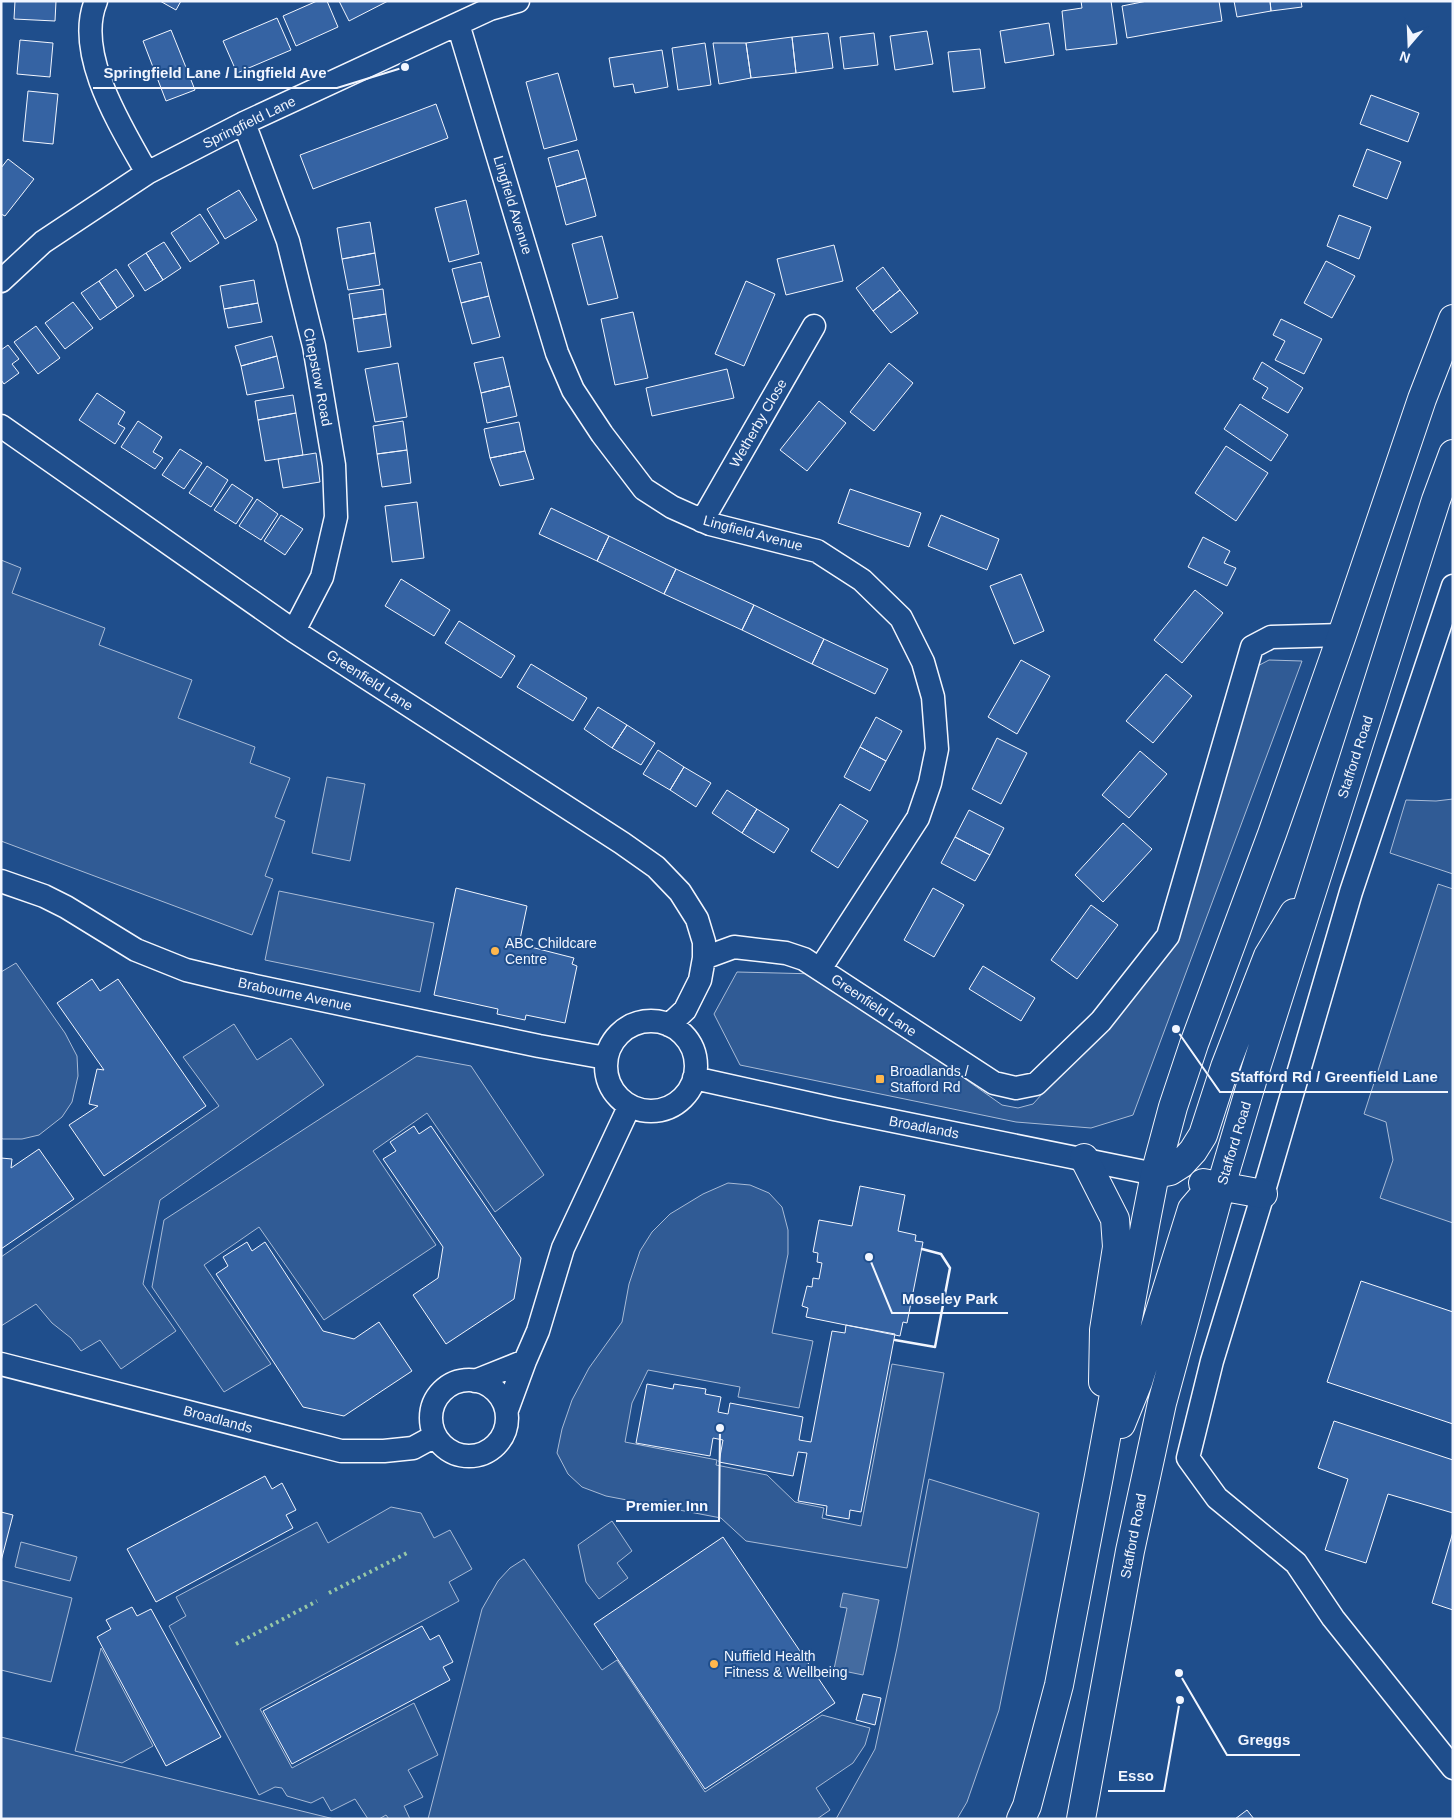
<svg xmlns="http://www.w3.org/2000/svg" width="1454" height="1820" font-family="Arial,sans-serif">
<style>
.built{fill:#305b95;stroke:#a8bbd7}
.water{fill:#446ba0;stroke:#a8bbd7}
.building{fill:#3563a3;stroke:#f2f6ff}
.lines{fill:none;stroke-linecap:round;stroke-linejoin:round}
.minor-casing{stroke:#f2f6ff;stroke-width:25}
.trunk-casing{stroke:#f2f6ff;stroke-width:30}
.minor{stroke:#1f4e8c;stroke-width:22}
.trunk{stroke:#1f4e8c;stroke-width:28}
.hedge{stroke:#97c8a6;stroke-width:4;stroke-dasharray:2.5 4;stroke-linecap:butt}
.wall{stroke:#f2f6ff;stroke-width:2.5}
.poi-dot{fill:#ffb74d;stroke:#1f4e8c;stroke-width:2}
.labels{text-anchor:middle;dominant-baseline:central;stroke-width:4;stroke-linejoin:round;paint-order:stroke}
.street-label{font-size:14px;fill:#f2f6ff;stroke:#1f4e8c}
.poi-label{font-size:14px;fill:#f2f6ff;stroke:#1f4e8c;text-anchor:start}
.leader{fill:none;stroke:#f2f6ff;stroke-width:2}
.callout-dot{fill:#f2f6ff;stroke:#1f4e8c;stroke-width:2}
.callout-label{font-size:15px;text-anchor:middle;font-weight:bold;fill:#f2f6ff;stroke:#1f4e8c;stroke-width:4;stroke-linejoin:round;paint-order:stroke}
</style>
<rect width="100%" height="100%" fill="#1f4e8c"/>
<path class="built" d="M1,560L21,568L12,593L105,628L99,645L192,680L178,718L255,747L250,763L290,778L275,817L285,821L265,876L273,879L252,935L1,841Z
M1269,660L1302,661L1133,1115L1091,1128L1016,1122L740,1065L714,1014L737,972L817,974L1002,1105L1018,1108L1033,1104L1167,956L1250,670Z
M327,777L365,784L350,861L312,853Z
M1453,799V874L1390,853L1406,800L1436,801Z
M1438,884L1453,889V1223L1380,1198L1393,1160L1386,1122L1364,1114Z
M279,891L434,923L420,992L265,960Z
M16,963L65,1033L77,1056L78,1076L72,1102L62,1117L39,1135L22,1139H3L1,1138V972Z
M234,1024L257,1060L291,1038L324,1085L160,1200L143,1284L176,1331L121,1369L100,1340L81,1351L71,1338L52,1323L36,1304L1,1326V1257L219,1106L183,1057Z
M417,1056L471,1066L544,1175L495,1212L427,1113L373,1151L436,1245L324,1320L259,1227L204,1265L271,1364L224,1392L152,1287L164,1220Z
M728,1183L750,1185L769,1193L782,1207L788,1230V1254L772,1333L813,1341L799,1408L738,1397L740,1387L648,1370L632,1403L625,1442L717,1460L716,1465L767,1475L795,1502L824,1508L822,1518L861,1526L892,1364L944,1373L907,1568L746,1541L721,1518L606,1496L582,1487L568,1474L557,1453L562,1429L572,1400L589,1368L622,1322L629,1284L640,1251L652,1232L670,1214L703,1194Z
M929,1479L1039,1513L999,1710L967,1802L957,1819H836L875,1749L897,1648Z
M391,1507L421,1513L434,1538L450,1530L472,1569L449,1582L459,1601L260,1709L292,1768L414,1703L438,1755L408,1770L423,1797L404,1806L410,1819H389L386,1815L379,1819H368L355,1799L331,1811L323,1797L311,1803L287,1796L282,1788L275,1787L259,1795L169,1626L186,1616L176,1597L317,1522L328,1543Z
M612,1521L632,1551L617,1563L628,1578L599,1599L586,1582L578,1545Z
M21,1542L77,1557L70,1581L15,1567Z
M524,1559L602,1670L617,1660L705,1792L822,1715L870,1728L865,1745L853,1763L816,1788L830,1810L817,1819H428L482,1609L498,1581L510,1568Z
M1,1580L72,1598L51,1682L1,1670Z
M101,1648L153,1746L122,1763L75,1751Z
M1,1737L334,1819H1Z"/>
<path class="water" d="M843,1593L879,1600L863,1675L834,1669L847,1608L840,1607Z"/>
<path class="building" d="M15,1H56L55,21L14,19Z
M160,1H181L176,10Z
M317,1H327L338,27L296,46L283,16Z
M339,1H388L349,21Z
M1081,1H1111L1117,44L1066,50L1062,11L1082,8Z
M1147,1H1219L1222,21L1127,38L1122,6Z
M1234,1H1270L1271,11L1237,17Z
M1270,1H1301L1302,7L1271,11Z
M277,18L291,50L237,73L223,41Z
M1049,23L1054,55L1005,63L1000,31Z
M171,30L195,90L166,101L143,41Z
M927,31L933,64L895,70L890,36Z
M828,33L833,68L796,73L792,37Z
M874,33L878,65L844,69L840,37Z
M792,37L796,73L751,78L746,43Z
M20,40L53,43L50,77L17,74Z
M705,43L711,85L678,90L672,48Z
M713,43H746L751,78L719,84Z
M980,49L985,88L953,92L948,52Z
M662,50L668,87L635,93L633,84L614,87L609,58Z
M558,73L577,140L544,149L526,82Z
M28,91L58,94L53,144L23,141Z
M1371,95L1419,113L1408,142L1360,124Z
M436,104L448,138L313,189L300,155Z
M1367,149L1401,162L1387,199L1353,186Z
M578,150L586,178L556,187L548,158Z
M8,159L34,179L5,216L1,214V168Z
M586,178L596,216L566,225L556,187Z
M239,190L257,220L225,239L207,209Z
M466,200L479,254L449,262L435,208Z
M200,214L219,243L190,262L171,233Z
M1339,215L1371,227L1359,259L1327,246Z
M370,222L375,253L342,259L337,228Z
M602,236L618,298L588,305L572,244Z
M164,242L181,268L163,280L146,253Z
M834,245L843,281L786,295L777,259Z
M146,253L163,280L145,291L128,265Z
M375,253L380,285L348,290L342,259Z
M1326,261L1355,276L1332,318L1304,303Z
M481,262L489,296L461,303L452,269Z
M883,267L900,290L873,311L856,288Z
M116,269L134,296L117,308L99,281Z
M254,280L258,303L224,309L220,286Z
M99,281L117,308L100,320L81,293Z
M746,281L775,294L744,366L715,354Z
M383,289L386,314L353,319L349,294Z
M900,290L918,313L891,333L873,311Z
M489,296L500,337L472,344L461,303Z
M73,302L93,328L65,349L45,323Z
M258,303L262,322L228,328L224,309Z
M633,312L648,378L615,385L601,319Z
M386,314L391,347L358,352L353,319Z
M1281,319L1322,339L1304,374L1275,360L1285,341L1273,335Z
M36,326L60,358L38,374L14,342Z
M272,336L277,356L241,366L235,346Z
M8,345L19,359L12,364L19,373L4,384L1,380V350Z
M277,356L284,388L247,395L241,366Z
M503,357L510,386L481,393L474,363Z
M1262,362L1303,388L1288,413L1262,398L1268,388L1253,379Z
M398,363L407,417L375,422L365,369Z
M889,363L913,383L874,431L850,412Z
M727,369L734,398L652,416L646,388Z
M510,386L517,416L487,423L481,393Z
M97,393L125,412L118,424L125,428L115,444L79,420Z
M293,395L296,413L258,420L255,401Z
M819,401L846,423L807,471L780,450Z
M1240,404L1288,435L1271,461L1224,429Z
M296,413L303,455L265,461L258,420Z
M138,421L162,437L153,452L163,458L155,469L121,447Z
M403,421L407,450L377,454L373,426Z
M519,422L525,451L490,458L484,429Z
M1226,446L1268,473L1236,521L1195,493Z
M180,449L202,463L184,489L162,475Z
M407,450L411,483L382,487L377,454Z
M525,451L534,479L500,486L490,458Z
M316,453L320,482L283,488L278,459Z
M207,466L228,480L211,507L189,493Z
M232,484L253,498L236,524L214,510Z
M850,489L921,513L909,547L838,523Z
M257,499L278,514L261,540L239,526Z
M417,502L424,558L392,562L385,506Z
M551,508L609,536L597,561L539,534Z
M281,515L303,529L285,555L264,541Z
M941,515L999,539L987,570L928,546Z
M609,536L676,569L664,594L597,561Z
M1203,537L1230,551L1224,563L1236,568L1227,586L1188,567Z
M676,569L754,605L742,630L664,594Z
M1021,574L1044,631L1014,644L990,586Z
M401,579L450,610L434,636L385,606Z
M1195,590L1223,613L1182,663L1154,640Z
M754,605L824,639L812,664L742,630Z
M459,621L515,656L501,678L445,643Z
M824,639L888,669L875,694L812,664Z
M1021,660L1050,676L1017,734L988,717Z
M531,664L587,698L573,721L517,687Z
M1166,674L1192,696L1153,743L1126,721Z
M598,707L627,725L612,748L584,729Z
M876,717L902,731L886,761L860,747Z
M627,725L655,743L641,765L612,748Z
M997,738L1027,753L1001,804L972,789Z
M860,747L886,761L870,791L844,777Z
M658,750L684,767L670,790L643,774Z
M1140,751L1167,774L1129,818L1102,795Z
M684,767L711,783L696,807L670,790Z
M727,790L757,809L742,833L712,813Z
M840,804L868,821L838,868L811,851Z
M757,809L789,829L774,853L742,833Z
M969,810L1004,828L990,855L955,837Z
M1123,823L1152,849L1103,902L1075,875Z
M955,837L990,855L975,881L941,863Z
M456,888L527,906L519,944L574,958L572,964L577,966L565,1023L526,1015L525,1020L497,1014L498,1009L434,995Z
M933,888L964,905L934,957L904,940Z
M1091,905L1118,925L1077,979L1051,960Z
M983,966L1035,998L1021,1021L969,989Z
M92,979L100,991L118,979L206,1106L104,1176L69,1125L98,1106L89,1104L97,1069L104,1070L57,1003Z
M414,1126L419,1134L431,1126L521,1258L514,1299L446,1344L413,1295L438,1278L443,1247L383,1159L396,1151L390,1142Z
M39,1149L74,1199L1,1249V1158L12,1159L11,1168Z
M860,1186L905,1195L898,1231L916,1235L915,1241L923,1242L907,1323L903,1322L900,1336L806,1317L808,1308L802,1306L807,1286L812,1287L813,1278L819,1279L822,1263L817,1262L818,1253L813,1252L819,1220L852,1226Z
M247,1242L252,1251L265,1242L323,1331L354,1339L379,1322L412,1371L344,1416L303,1407L216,1274L228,1266L223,1257Z
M1361,1281L1453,1312V1424L1327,1382Z
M846,1325L895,1334L861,1512L850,1510L849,1519L826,1515L827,1506L798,1501L807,1453L798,1452L793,1476L719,1462L723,1440L713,1438L710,1456L636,1443L647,1384L673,1389L674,1384L706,1389L705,1394L721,1397L718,1412L728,1414L730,1403L803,1417L799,1440L811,1442L832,1331L845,1333Z
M1334,1421L1453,1460V1513L1388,1494L1366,1563L1325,1550L1348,1479L1318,1468Z
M265,1476L272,1489L282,1483L296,1510L286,1515L293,1528L156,1602L127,1549Z
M1,1512L13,1515L1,1561Z
M1453,1532V1610L1432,1603Z
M723,1537L835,1703L705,1789L594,1624Z
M132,1607L137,1616L151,1609L221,1737L166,1766L97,1637L111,1629L106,1620Z
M422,1626L430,1640L439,1635L453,1662L443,1667L450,1680L292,1764L263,1711Z
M863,1694L881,1698L875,1725L856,1720Z
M1247,1810L1254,1819H1235Z"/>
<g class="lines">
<g class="minor-casing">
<path id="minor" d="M96,1C74,54 122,128 147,173
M458,24L557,353L573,390L602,434L644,489L672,507L710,524L817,551L862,580L901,618L923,662L933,697L937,749L930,783L918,818L820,969
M244,123L288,241L314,346L334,465L336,517L322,577L294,631
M1,281L43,242L147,173L244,123L490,9L518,1
M1,426L294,631L622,843L656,867L680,892L697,919L704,942V958L700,980L685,1010L669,1025
M702,521L814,326
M1453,586L1351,892L1263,1194L1212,1361L1188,1458L1217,1498L1296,1563L1333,1618L1453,1768
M1,881L44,896L66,907L136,950L186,970L232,981L539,1046L606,1058
M704,958L734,947L786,953L804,959L994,1083L1016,1088L1036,1084L1101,1021L1168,936L1252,647L1271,637L1342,635
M606 1066a45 45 0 1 1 90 0a45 45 0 1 1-90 0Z
M694,1078L834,1109L1155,1174
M1,1364L341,1451H384L413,1448L435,1436
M431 1418a38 38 0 1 1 76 0a38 38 0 1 1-76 0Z
M475,1381L525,1361
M507,1410L525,1361L538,1331L563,1248L629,1107"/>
</g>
<g class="trunk-casing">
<path id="trunk" d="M1084,1158L1115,1219L1117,1247L1104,1330L1103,1382
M1155,1174L1170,1171L1181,1164L1193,1151L1203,1135L1225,1067L1268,956L1294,913
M1203,1183L1263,1194
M1121,1424L1138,1382L1192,1209L1204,1195L1221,1186
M1021,1819L1027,1806L1059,1685L1099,1476L1146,1220L1155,1174L1173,1107L1194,1044L1272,834L1342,635L1422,399L1453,319
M1081,1819L1130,1551L1162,1403L1221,1186L1256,1068L1436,500L1453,454"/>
</g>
<use href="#minor" class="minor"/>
<use href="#trunk" class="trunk"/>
<path class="hedge" d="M329,1593L409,1552
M236,1644L317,1601"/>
<path class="wall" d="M895,1340L935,1347L950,1268L941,1254L922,1249"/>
</g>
<g class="poi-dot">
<circle cx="495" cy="951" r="5"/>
<rect x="875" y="1074" width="10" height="10" rx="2.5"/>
<circle cx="714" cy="1664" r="5"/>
</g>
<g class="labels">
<g class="street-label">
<text transform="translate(249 122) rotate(-26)">Springfield Lane</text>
<text transform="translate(513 205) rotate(73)">Lingfield Avenue</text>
<text transform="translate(318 377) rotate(79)">Chepstow Road</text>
<text transform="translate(758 423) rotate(-60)">Wetherby Close</text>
<text transform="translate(753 533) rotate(15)">Lingfield Avenue</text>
<text transform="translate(370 680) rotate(33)">Greenfield Lane</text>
<text transform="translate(1355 757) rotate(-72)">Stafford Road</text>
<text transform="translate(295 994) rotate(12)">Brabourne Avenue</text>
<text transform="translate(874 1005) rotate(34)">Greenfield Lane</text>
<text transform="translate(924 1127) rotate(11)">Broadlands</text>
<text transform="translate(1234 1143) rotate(-73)">Stafford Road</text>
<text transform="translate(218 1419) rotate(15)">Broadlands</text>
<text transform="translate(1133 1536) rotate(-79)">Stafford Road</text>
</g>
<g class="poi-label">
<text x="505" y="943">ABC Childcare<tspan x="505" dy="16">Centre</tspan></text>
<text x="890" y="1071">Broadlands /<tspan x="890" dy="16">Stafford Rd</tspan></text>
<text x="724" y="1656">Nuffield Health<tspan x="724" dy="16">Fitness &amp; Wellbeing</tspan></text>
</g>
</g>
<path class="leader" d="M405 67L337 88H93M1176 1029L1220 1092H1448M869 1257L892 1313H1008M720 1428L719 1521H616M1179 1673L1227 1755H1300M1180 1700L1164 1791H1108"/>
<g class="callout-dot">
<circle cx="405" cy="67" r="5"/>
<circle cx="1176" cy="1029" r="5"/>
<circle cx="869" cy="1257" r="5"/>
<circle cx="720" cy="1428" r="5"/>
<circle cx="1179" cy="1673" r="5"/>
<circle cx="1180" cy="1700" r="5"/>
</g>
<g class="callout-label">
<text x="215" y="78">Springfield Lane / Lingfield Ave</text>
<text x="1334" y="1082">Stafford Rd / Greenfield Lane</text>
<text x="950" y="1304">Moseley Park</text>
<text x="667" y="1511">Premier Inn</text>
<text x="1264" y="1745">Greggs</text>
<text x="1136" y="1781">Esso</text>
</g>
<rect width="1454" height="1820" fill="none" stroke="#f2f6ff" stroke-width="5"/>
<g transform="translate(1409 45) rotate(199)" stroke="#1f4e8c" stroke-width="4" paint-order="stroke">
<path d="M0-4L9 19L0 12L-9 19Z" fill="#f2f6ff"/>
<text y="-8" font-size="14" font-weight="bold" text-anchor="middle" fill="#f2f6ff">N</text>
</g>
</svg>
